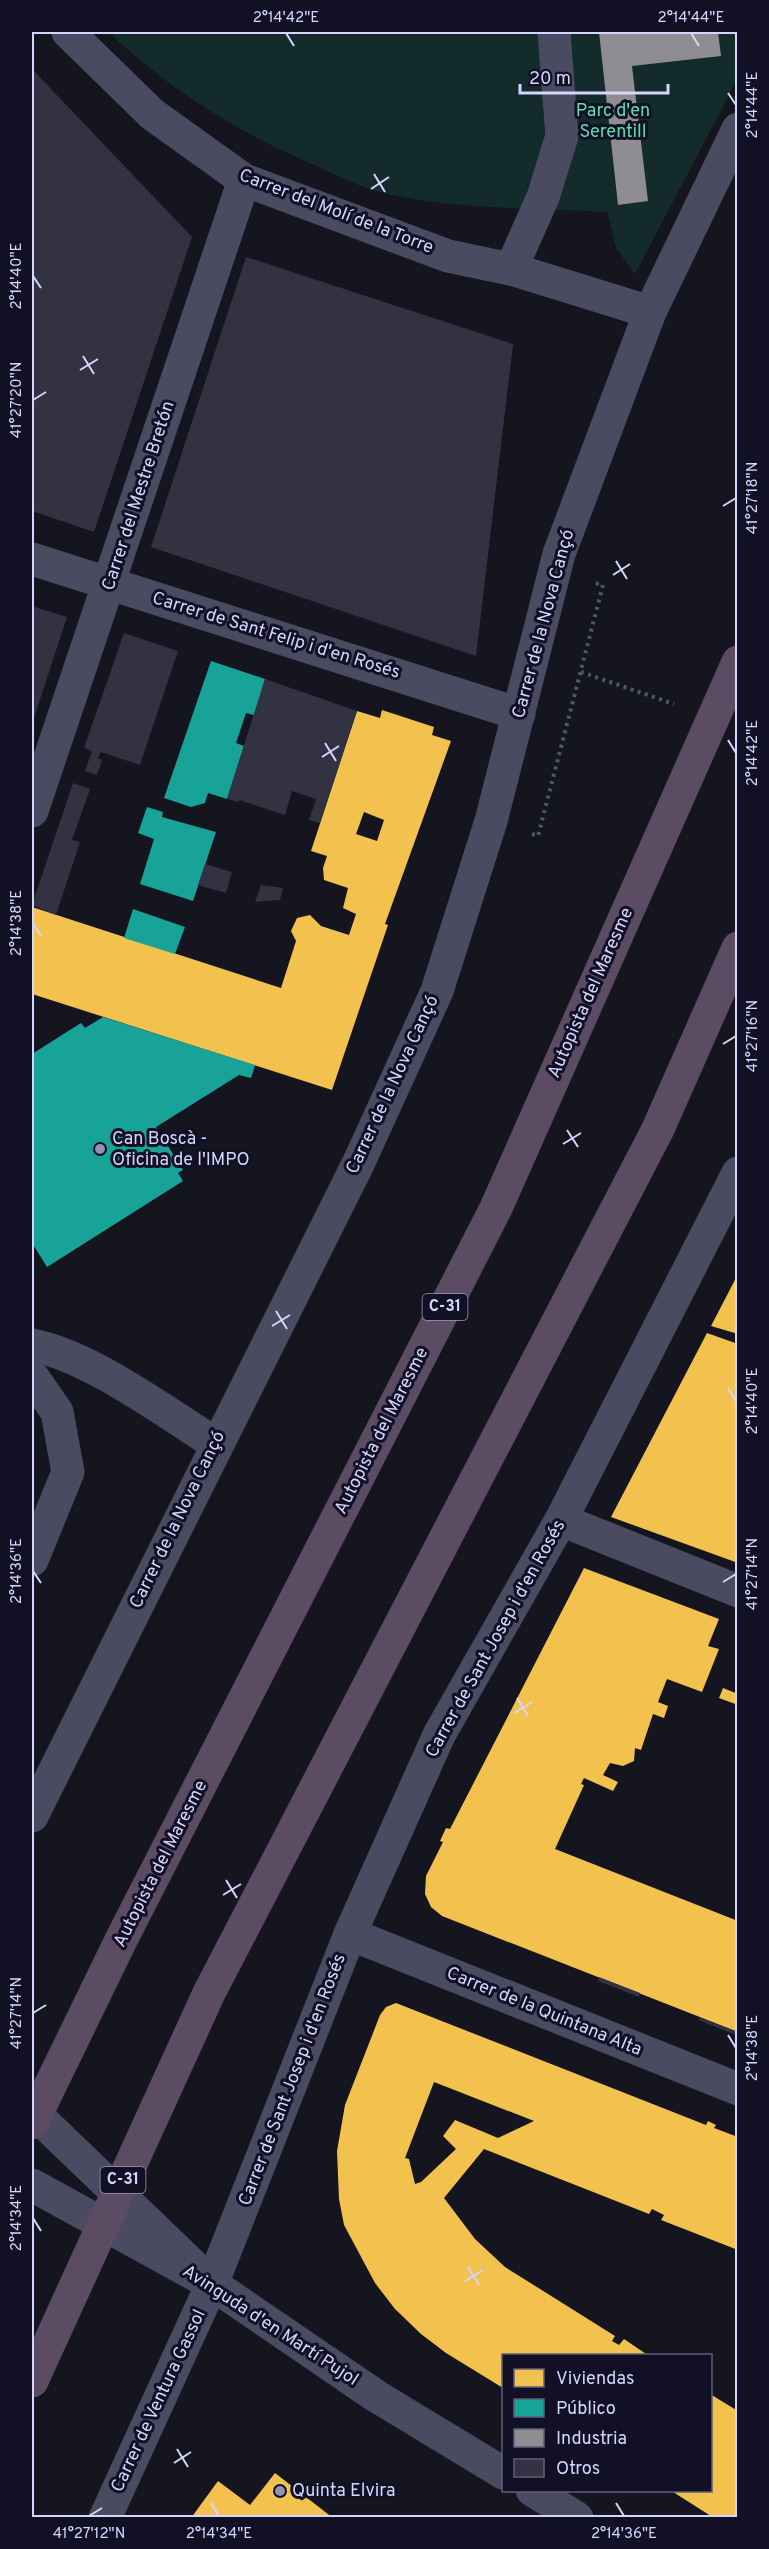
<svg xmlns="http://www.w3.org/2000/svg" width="769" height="2549" font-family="Overpass,sans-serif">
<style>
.green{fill:#132b2a}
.homes{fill:#f2c14e;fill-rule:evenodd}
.public{fill:#17a398}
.industry{fill:#8d8d92}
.building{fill:#333242}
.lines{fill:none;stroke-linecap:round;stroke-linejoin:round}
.path{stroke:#4b5b65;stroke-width:4;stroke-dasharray:3 4.5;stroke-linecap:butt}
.minor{stroke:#4a4b60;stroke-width:33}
.tertiary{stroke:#4a4b60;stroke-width:33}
.motorway{stroke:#5c4c63;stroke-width:33}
.ticks{fill:none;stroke:#d5d5fe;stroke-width:2}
.poi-dot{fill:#9292b0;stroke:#111025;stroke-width:2}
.labels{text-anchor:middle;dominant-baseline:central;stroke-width:6;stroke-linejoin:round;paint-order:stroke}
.shield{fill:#111025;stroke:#9a9abd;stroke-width:1.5}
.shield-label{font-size:16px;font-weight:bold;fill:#d5d5fe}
.park-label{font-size:18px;fill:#62dcb0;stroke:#111025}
.street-label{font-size:18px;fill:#d5d5fe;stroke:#111025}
.poi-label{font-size:18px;fill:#d5d5fe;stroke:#111025;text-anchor:start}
.neatline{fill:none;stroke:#d5d5fe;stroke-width:2}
.ticks-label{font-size:15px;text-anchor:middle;fill:#d5d5fe}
</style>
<rect width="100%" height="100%" fill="#151520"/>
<path class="green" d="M108,32H737V80L635,274L616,248L607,212C532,207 439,211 367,188C352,183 336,175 321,168C242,135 171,91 108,32Z"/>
<path class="homes" d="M382,710L434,727L432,735L451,741L385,924L388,925L332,1090L32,994V907L281,988L296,941L291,931L297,918L310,915L321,926L349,935L356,914L343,908L348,888L324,880L323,868L327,856L311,851L357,711L380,718ZM364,812L384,820L377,841L356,834Z
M738,1274V1334L711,1326Z
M707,1333L738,1344V1563L611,1517Z
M584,1568L719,1619L708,1646L719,1649L702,1692L667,1679L658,1702L668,1706L664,1718L653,1714L641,1750L635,1748L634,1761L623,1766L610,1763L603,1775L618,1782L613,1791L584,1778L581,1784L584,1785L555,1849L738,1921V2032L442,1916L431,1907L425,1894L426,1876L443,1842L440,1841L446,1828L450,1829Z
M723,1688L738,1694V1705L719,1698Z
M396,2003L706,2125L708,2121L716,2125L714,2128L738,2137V2250L661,2220L664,2215L652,2209L649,2214L484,2149L444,2198L475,2239L505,2267L615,2336L612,2341L619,2345L624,2339L649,2356H503V2388L446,2353L421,2334L395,2309L375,2283L344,2225L339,2199L337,2151L345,2105L380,2015L386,2007ZM434,2082L534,2121L498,2138L455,2120L443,2136L456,2149L421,2182L415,2184L409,2159L405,2158Z
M710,2394L738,2411V2518H714L670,2490H710Z
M275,2473L333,2518H191L218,2481L250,2505Z"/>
<path class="public" d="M211,661L265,679L254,715L246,713L236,743L244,746L227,799L208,793L205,803L191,807L164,798Z
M147,807L163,812L162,817L216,832L193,901L140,884L154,839L138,833Z
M133,909L185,927L175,954L124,938Z
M103,1017L255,1065L251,1078L239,1075L156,1127L183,1170L178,1173L183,1181L47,1267L32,1243V1054L81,1023L85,1028Z"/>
<path class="industry" d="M599,32H718L721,56L632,66L648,201L618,205Z"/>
<path class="building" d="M32,69L192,237L94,532L32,511Z
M246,257L513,344L476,656L151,547Z
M32,606L67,617L32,724Z
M124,633L178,651L140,765L101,752L98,758L102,760L97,775L85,771L92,751L84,748Z
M265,679L357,711L320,823L309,820L316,799L292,791L285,815L239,800V802L227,799Z
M73,783L90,789L72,840L80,842L56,915L32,905Z
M205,864L232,872L226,893L198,885Z
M261,885L283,888L280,900L255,902Z
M599,1977L640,1993L639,1997L598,1981Z
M700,2018L738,2032V2036L699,2020Z"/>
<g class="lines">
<path class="path" d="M581,672L674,704
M532,834L538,836L603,585L594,583"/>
<path class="minor" d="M68,32L152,114L244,180L448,256L511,269L543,197L562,136L554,32
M32,559L519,714
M32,811L244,180
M561,1520L738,1591
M32,1816L359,1162L437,991L491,821L559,554L650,312
M350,1934L738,2089
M32,2185L212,2284L376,2396L503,2473
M532,2490L577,2518"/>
<path class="tertiary" d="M511,269L650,312L738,129
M32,1345C90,1356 165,1412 216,1444
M32,1376L57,1412L68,1472L32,1560
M32,2111L212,2284
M105,2518L212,2284L350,1934L439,1735L561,1520L738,1173"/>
<path class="motorway" d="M32,2123L122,1938L496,1208L738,662
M32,2381L209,1993L658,1129L738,948"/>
</g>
<path class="ticks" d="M286,33L294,46M691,33L699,46M728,93L736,105M374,174L385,192M371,189L389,177M33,276L41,288M83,356L94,374M80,370L98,359M33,400L46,392M723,506L736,498M616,561L627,579M613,575L630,564M728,740L736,753M325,743L336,761M322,757L339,746M33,923L41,936M723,1044L736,1036M567,1130L578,1147M563,1144L581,1133M276,1311L287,1329M272,1326L290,1315M728,1388L736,1401M33,1571L41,1583M723,1582L736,1574M517,1698L528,1716M514,1713L532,1702M226,1880L237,1898M223,1895L241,1884M33,2013L46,2005M728,2035L736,2048M33,2218L41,2231M468,2267L479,2285M465,2281L483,2270M177,2449L188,2467M174,2463L191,2452M211,2503L219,2516M616,2503L624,2516M89,2516L102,2508"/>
<g class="poi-dot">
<circle cx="100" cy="1149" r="6"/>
<circle cx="280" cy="2491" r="6"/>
</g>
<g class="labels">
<g class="shield">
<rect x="422.5" y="1294" width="45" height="26" rx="4.5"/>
<rect x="100.5" y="2167" width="45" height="26" rx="4.5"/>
</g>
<g class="shield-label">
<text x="445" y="1307">C-31</text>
<text x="123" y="2180">C-31</text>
</g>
<g class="park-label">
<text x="613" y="111">Parc d'en<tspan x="613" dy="21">Serentill</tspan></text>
</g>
<g class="street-label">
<text transform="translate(336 212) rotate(21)">Carrer del Molí de la Torre</text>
<text transform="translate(139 496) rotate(-72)">Carrer del Mestre Bretón</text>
<text transform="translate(544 624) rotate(-75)">Carrer de la Nova Cançó</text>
<text transform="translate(276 636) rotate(17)">Carrer de Sant Felip i d'en Rosés</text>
<text transform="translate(591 993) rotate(-66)">Autopista del Maresme</text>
<text transform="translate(393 1085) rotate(-65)">Carrer de la Nova Cançó</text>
<text transform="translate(382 1431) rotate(-63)">Autopista del Maresme</text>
<text transform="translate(178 1520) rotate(-64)">Carrer de la Nova Cançó</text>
<text transform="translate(496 1639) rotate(-61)">Carrer de Sant Josep i d'en Rosés</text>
<text transform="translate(161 1864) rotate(-63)">Autopista del Maresme</text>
<text transform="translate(544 2012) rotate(22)">Carrer de la Quintana Alta</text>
<text transform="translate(293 2080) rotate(-69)">Carrer de Sant Josep i d'en Rosés</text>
<text transform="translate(270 2326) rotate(33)">Avinguda d'en Martí Pujol</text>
<text transform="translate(159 2401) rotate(-65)">Carrer de Ventura Gassol</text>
</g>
<g class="poi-label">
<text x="112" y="1139">Can Boscà -<tspan x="112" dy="21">Oficina de l'IMPO</tspan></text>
<text x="292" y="2491">Quinta Elvira</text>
</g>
</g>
<rect width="769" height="2549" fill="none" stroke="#111025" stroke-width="66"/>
<rect x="502" y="2354" width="210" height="138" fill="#111025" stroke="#5f5f7c" stroke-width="1.5"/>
<rect x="514" y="2369" width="30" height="18" fill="#f2c14e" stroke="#5f5f7c" stroke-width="1.5"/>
<text x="556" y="2384" font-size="18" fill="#d5d5fe">Viviendas</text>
<rect x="514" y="2399" width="30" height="18" fill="#17a398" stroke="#5f5f7c" stroke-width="1.5"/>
<text x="556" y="2414" font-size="18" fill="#d5d5fe">Público</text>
<rect x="514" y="2429" width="30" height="18" fill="#8d8d92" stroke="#5f5f7c" stroke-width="1.5"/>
<text x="556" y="2444" font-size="18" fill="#d5d5fe">Industria</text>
<rect x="514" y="2459" width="30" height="18" fill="#333242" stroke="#5f5f7c" stroke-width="1.5"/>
<text x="556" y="2474" font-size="18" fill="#d5d5fe">Otros</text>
<path d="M520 84v9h148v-9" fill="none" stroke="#d5d5fe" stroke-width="3"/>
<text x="529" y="84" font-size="18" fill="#d5d5fe" stroke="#111025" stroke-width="4.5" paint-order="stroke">20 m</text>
<rect x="33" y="33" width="703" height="2483" class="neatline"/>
<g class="ticks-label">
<text x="286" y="22">2°14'42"E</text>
<text x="691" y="22">2°14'44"E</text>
<text transform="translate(752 105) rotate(-90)" y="5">2°14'44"E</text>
<text transform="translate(16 276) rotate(-90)" y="5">2°14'40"E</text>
<text transform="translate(16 400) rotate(-90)" y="5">41°27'20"N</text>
<text transform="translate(752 498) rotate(-90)" y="5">41°27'18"N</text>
<text transform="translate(752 753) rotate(-90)" y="5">2°14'42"E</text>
<text transform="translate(16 923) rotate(-90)" y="5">2°14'38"E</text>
<text transform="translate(752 1036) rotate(-90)" y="5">41°27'16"N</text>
<text transform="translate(752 1401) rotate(-90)" y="5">2°14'40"E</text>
<text transform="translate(16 1571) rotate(-90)" y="5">2°14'36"E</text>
<text transform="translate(752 1574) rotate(-90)" y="5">41°27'14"N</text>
<text transform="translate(16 2013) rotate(-90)" y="5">41°27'14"N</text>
<text transform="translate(752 2048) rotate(-90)" y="5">2°14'38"E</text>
<text transform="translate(16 2218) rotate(-90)" y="5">2°14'34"E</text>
<text x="89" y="2538">41°27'12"N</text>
<text x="219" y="2538">2°14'34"E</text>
<text x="624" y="2538">2°14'36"E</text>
</g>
</svg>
